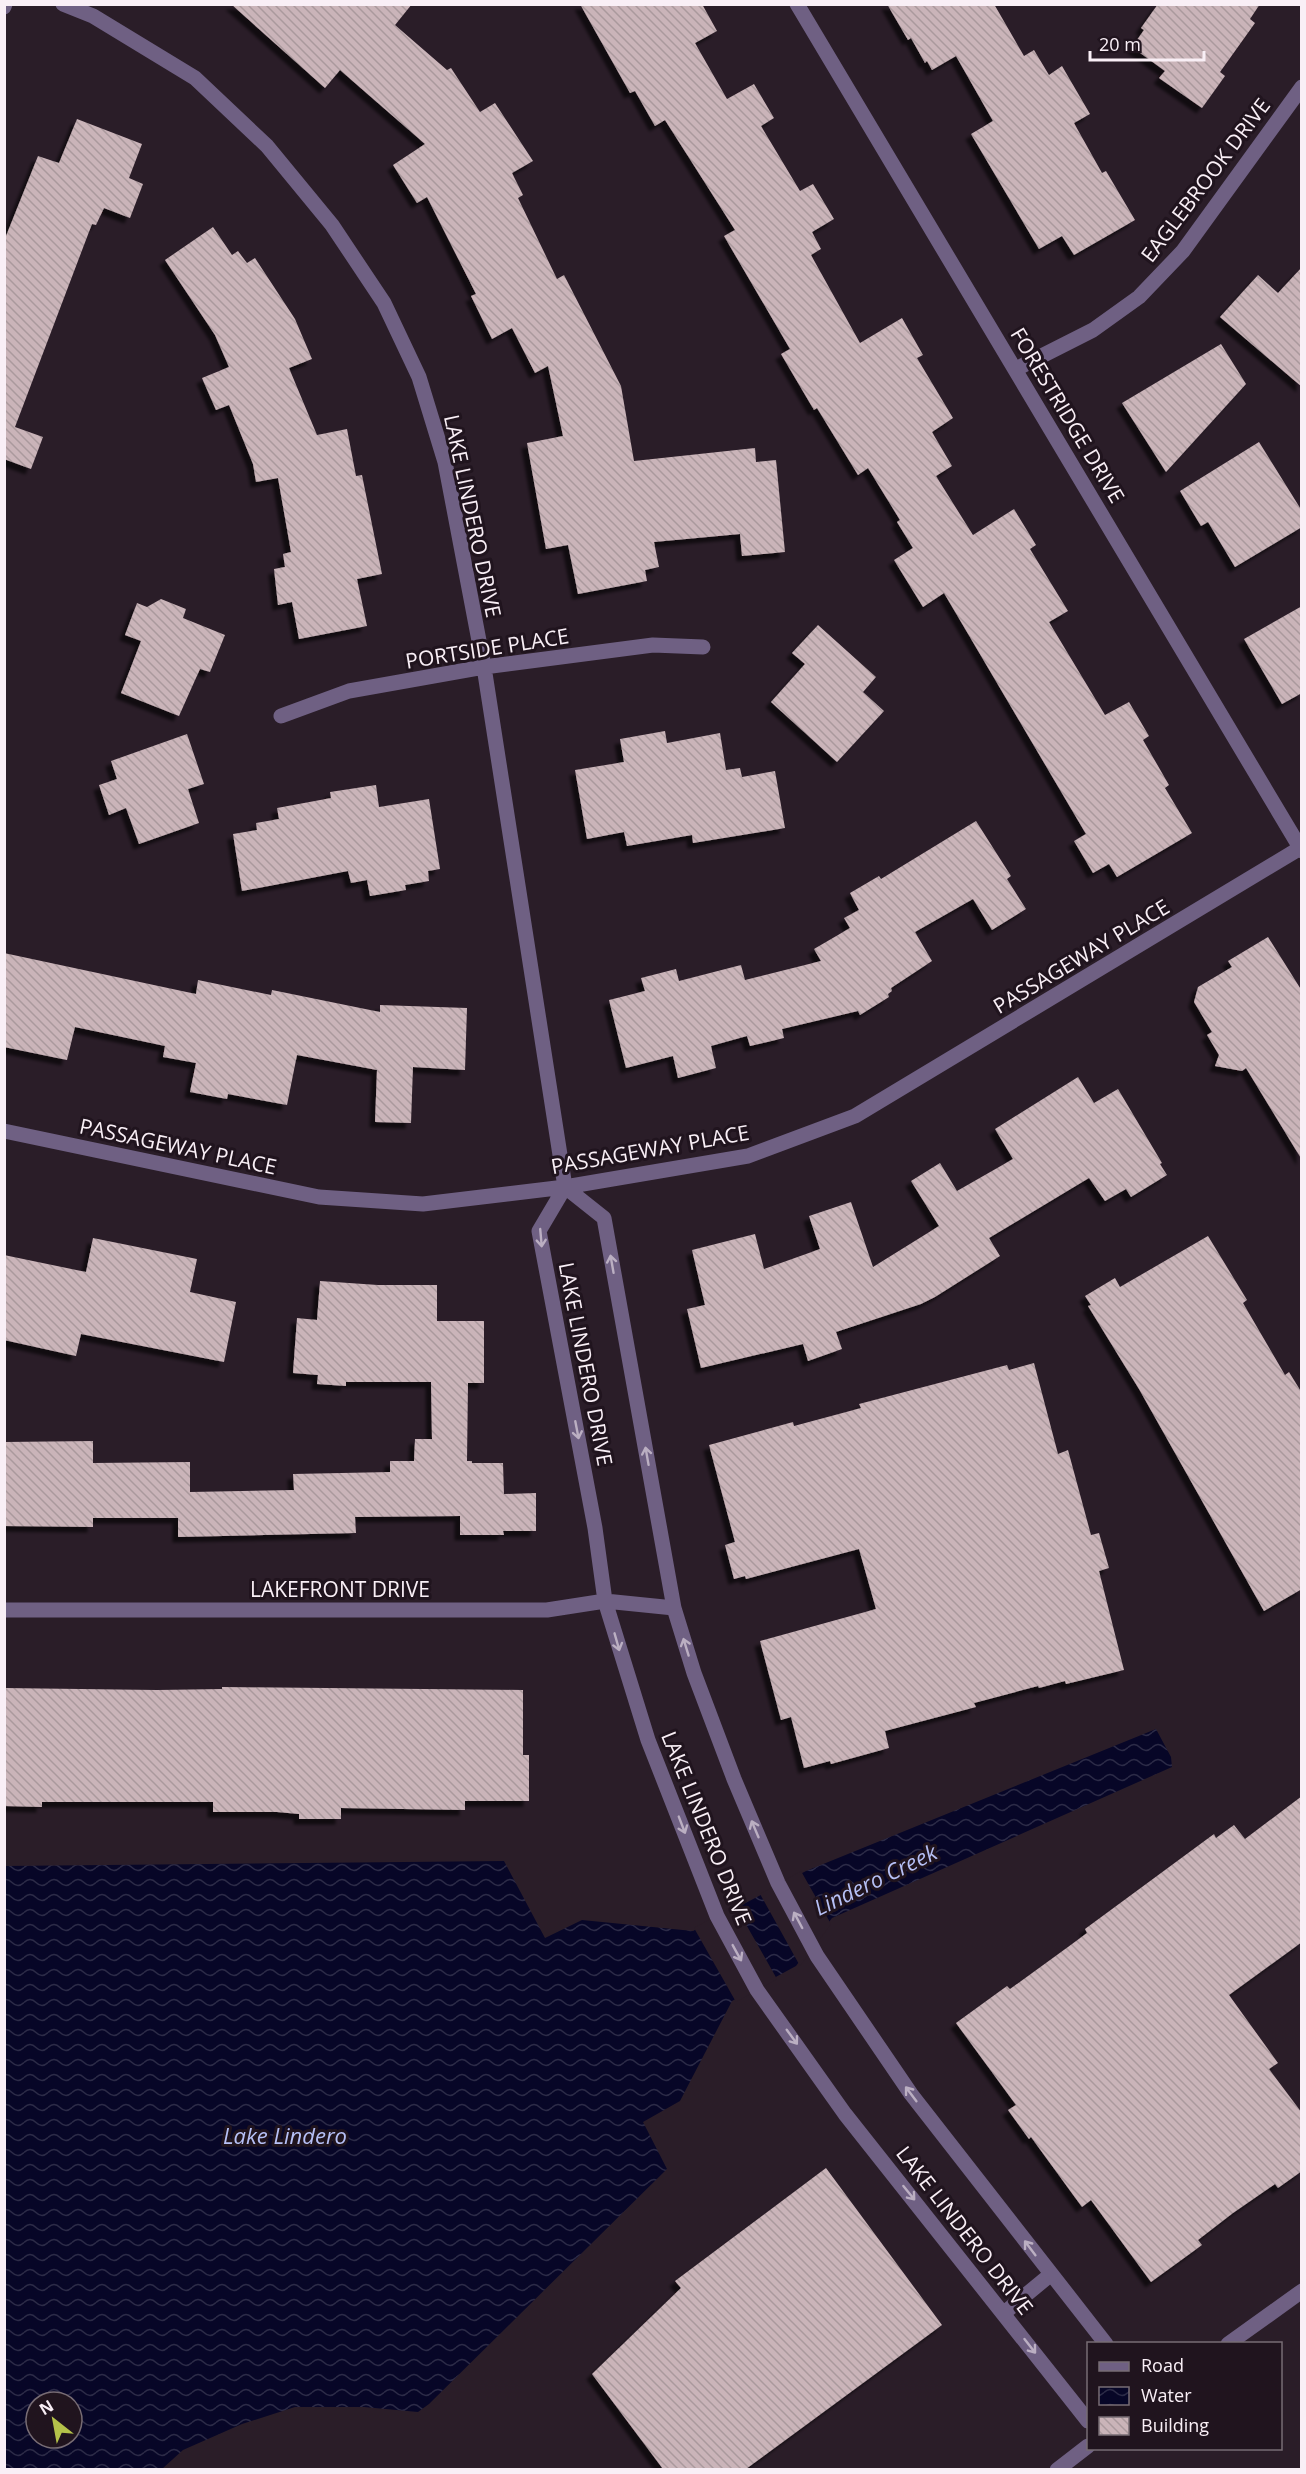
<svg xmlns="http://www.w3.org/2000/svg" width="1306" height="2474" font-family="'Open Sans',sans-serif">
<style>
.water{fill:url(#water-waves);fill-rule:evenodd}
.pier{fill:#2a1d28}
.building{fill:url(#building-back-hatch);filter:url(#shadow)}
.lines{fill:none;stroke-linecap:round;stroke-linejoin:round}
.minor{stroke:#6f6083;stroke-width:15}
.tertiary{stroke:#6f6083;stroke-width:15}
.oneway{stroke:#bbafc2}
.labels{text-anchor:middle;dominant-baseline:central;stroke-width:6;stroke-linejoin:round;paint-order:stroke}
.street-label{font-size:21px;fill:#f9eff6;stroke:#20141e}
.water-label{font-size:22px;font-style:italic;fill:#b6c0f6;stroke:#20141e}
</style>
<defs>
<pattern id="water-waves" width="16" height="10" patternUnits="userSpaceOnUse" patternTransform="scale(1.5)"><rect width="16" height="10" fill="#070627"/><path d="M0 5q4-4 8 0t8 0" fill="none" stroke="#2c2b47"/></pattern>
<pattern id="building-back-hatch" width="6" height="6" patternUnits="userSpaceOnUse" patternTransform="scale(1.5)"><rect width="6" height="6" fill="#cab4b9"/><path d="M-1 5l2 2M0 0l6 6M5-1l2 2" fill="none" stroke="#aa999d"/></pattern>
<filter id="shadow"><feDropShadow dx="-5.5" dy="5.5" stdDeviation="1.5" flood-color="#0009"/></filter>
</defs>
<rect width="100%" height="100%" fill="#2a1d28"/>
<path class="water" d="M1156,1729L1171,1757L1172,1767L832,1918L796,1966L732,2001L680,2101L643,2122L667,2169L429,2404L418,2412L364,2407H295L242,2424L183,2450L162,2469H5L4,1866L504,1861L545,1938L582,1920L693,1931L806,1871ZM36,2402H72V2438H36Z"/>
<path class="pier" d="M801,1871L831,1924L800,1966L760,1894Z
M735,1905L777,1979L736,2002L694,1928Z"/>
<path class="building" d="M231,4H412L395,25L447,70L451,68L480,112L495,103L533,161L512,173L523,195L518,198L557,279L564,275L621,386L634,461L755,448L756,462L776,460L785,552L742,556L740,534L654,542L659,567L645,570L647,581L578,594L568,545L546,549L527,443L563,436L548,366L535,373L512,328L492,339L471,296L476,294L427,197L417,203L393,165L425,144L340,70L325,88Z
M580,4H702L717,31L695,43L727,99L754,84L774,118L761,126L800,191L813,184L834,219L812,232L821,249L811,255L860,343L902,318L923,355L917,358L953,418L932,432L952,466L936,476L973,535L1014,509L1036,545L1030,549L1068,611L1049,622L1105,715L1129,702L1149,736L1143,740L1169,785L1165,788L1192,833L1117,877L1109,864L1093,873L1074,841L1086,834L944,593L923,607L894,560L913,548L897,522L900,520L868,468L858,475L817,408L814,410L781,354L790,349L724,236L735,230L665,120L655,126L635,91L630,93Z
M887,4H994L1024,56L1034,50L1049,75L1062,66L1090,114L1074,123L1102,173L1106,171L1135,220L1074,255L1062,236L1039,249L971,134L993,121L956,56L932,70L927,61L925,63L911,38L908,40Z
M1158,4H1260L1250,19L1255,23L1220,72L1225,76L1202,108L1159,78L1165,71L1132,47L1144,30L1141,28Z
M77,119L142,144L129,178L143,184L130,218L104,208L96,225L92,224L15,427L43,437L31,469L4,459V241L38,156L59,163Z
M213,227L232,255L238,251L247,263L255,258L295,319L312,359L289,368L317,435L347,429L356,476L362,475L382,574L357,579L367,626L299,639L292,602L278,605L274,569L285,567L283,554L291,552L278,478L256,482L253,464L229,405L216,410L202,378L229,367L215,335L165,260Z
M1302,267V387L1220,317L1258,275L1278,293Z
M1221,344L1246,384L1166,472L1122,403Z
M1259,442L1302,511V527L1235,567L1208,522L1201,526L1180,491Z
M161,599L186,609L183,618L225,635L210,672L200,669L179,716L121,693L141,641L125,635L137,603L147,607Z
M1302,606V693L1282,704L1244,639Z
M818,625L876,677L863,692L884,711L837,762L771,702L805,664L792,653Z
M665,731L667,743L720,733L726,770L740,768L742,777L775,771L785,828L693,843L692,835L627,846L624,832L587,839L575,770L624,762L620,739Z
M187,734L204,784L188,789L199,823L139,844L126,808L109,815L99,785L117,779L111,761Z
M376,785L379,807L429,799L440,869L428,871L429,881L405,885L406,890L370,896L367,880L351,883L348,871L242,891L233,834L257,830L256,823L279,819L277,808L331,798L330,792Z
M976,821L1011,876L1007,879L1026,909L992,930L973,899L915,932L932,961L891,988L892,991L888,994L889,997L860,1015L858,1011L782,1029L784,1038L750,1046L747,1036L711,1046L716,1068L678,1078L673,1056L626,1068L609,1000L645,991L641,978L676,969L679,981L741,965L745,980L821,961L814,949L850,928L844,918L859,910L850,893L879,876L881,879Z
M1268,937L1302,991V1160L1246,1068L1242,1071L1215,1066L1219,1055L1207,1035L1212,1032L1194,1002L1198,987L1232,967L1228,961Z
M4,953L196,994L198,980L271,995L272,990L380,1012V1005L467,1008L465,1070L413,1067L411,1123L375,1122L377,1070L297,1055L287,1105L228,1094L227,1099L190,1092L196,1063L163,1057L165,1046L75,1027L67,1060L4,1047Z
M1078,1077L1094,1103L1118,1089L1162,1163L1160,1164L1167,1175L1131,1197L1126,1189L1105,1201L1089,1178L989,1238L1000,1256L935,1297L921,1304L836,1332L842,1349L808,1361L803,1344L701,1368L687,1309L705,1305L692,1250L755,1234L764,1269L820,1249L809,1216L851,1202L873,1267L939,1226L911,1181L940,1163L957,1191L1013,1159L995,1129Z
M1208,1236L1247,1300L1243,1303L1285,1375L1289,1372L1302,1393V1589L1264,1611L1139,1389L1088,1306L1091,1305L1085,1296L1115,1278L1120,1287Z
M93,1238L197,1259L190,1292L236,1302L224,1362L81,1334L76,1356L4,1340V1255L86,1272Z
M320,1281L378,1285H437V1321H484V1383H468L467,1461H472V1463H503L504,1494L536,1493V1531H503L504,1535H460V1516L355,1517L356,1533L178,1537V1518H93V1527L4,1526V1442L93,1441V1463L190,1462V1492L294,1490L293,1474L390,1472V1461H414L415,1439H432L431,1382H346V1386L317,1384L318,1375L293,1373L297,1318L317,1320Z
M1034,1363L1058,1454L1068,1450L1091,1535L1099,1533L1109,1568L1099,1571L1124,1670L1066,1684L1065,1681L1039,1688L1038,1686L974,1703L976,1707L885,1731L889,1748L831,1764L830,1761L804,1768L791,1717L781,1720L760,1641L876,1609L859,1549L746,1579L745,1576L734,1579L725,1545L735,1542L709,1445L793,1422L794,1426L861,1408L859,1404L1007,1365L1009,1370Z
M222,1687L523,1690V1755H529V1801H465V1810L341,1808V1819H299V1814L277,1812H213V1802H42V1807L4,1806V1688L157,1690L222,1689Z
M1302,1796V1942L1229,1995L1278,2063L1269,2069L1302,2113V2171L1278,2188L1275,2184L1233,2213L1198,2240L1202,2245L1151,2282L1091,2200L1082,2207L1031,2137L1029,2139L1008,2110L1016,2105L956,2023L1007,1986L1010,1989L1068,1947L1087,1933L1085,1929L1214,1834L1216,1838L1234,1825L1245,1839Z
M826,2168L942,2325L746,2469H663L592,2374L681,2288L675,2281Z"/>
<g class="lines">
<path class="minor" d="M63,4L93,16L195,78L267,146L332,225L384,303L419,377L445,462L484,667L565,1187L539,1231L595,1528L605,1601L648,1740L717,1916L757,1990L845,2114L1088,2421
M797,4L1302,851
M4,7L5,4
M1016,369L1093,330L1139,297L1183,251L1302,87
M281,716L349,691L484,667L653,645L703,647
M4,1131L319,1197L423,1204L565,1187L748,1156L855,1116L1302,847
M565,1187L604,1218L674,1608L694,1673L734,1779L778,1883L817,1956L911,2094L1106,2344
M4,1610H547L605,1601L674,1608
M1004,2313L1050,2275"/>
<path class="tertiary" d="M1228,2344L1302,2291
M1057,2470L1088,2446"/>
</g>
<defs><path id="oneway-shaft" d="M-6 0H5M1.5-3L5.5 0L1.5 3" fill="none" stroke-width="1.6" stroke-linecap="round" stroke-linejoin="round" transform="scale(1.5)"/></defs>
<g class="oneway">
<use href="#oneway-shaft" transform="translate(541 1238) rotate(85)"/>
<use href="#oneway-shaft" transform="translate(612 1264) rotate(-100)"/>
<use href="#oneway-shaft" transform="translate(577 1430) rotate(79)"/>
<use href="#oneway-shaft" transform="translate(647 1456) rotate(-100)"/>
<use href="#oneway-shaft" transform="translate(617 1642) rotate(74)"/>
<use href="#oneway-shaft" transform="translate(686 1647) rotate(-107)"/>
<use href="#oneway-shaft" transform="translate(682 1825) rotate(69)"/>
<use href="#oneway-shaft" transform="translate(755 1829) rotate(-113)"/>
<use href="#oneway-shaft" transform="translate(798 1920) rotate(-118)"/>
<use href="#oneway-shaft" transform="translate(737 1953) rotate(61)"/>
<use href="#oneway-shaft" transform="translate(792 2037) rotate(54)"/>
<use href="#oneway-shaft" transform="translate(911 2094) rotate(-127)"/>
<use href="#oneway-shaft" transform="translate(909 2193) rotate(51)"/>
<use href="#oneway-shaft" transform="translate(1030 2248) rotate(-127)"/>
<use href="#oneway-shaft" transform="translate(1030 2346) rotate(52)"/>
</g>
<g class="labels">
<g class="street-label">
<text transform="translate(1205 180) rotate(-53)">EAGLEBROOK DRIVE</text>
<text transform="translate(1068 415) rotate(59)">FORESTRIDGE DRIVE</text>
<text transform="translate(473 516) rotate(78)">LAKE LINDERO DRIVE</text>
<text transform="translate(487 648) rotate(-9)">PORTSIDE PLACE</text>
<text transform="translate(1081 956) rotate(-31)">PASSAGEWAY PLACE</text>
<text transform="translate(178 1146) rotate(12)">PASSAGEWAY PLACE</text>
<text transform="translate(650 1149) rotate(-10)">PASSAGEWAY PLACE</text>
<text transform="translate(586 1364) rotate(79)">LAKE LINDERO DRIVE</text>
<text x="340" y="1589">LAKEFRONT DRIVE</text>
<text transform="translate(707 1828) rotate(68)">LAKE LINDERO DRIVE</text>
<text transform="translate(965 2230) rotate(52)">LAKE LINDERO DRIVE</text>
</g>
<g class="water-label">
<text transform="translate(875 1879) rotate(-26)">Lindero Creek</text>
<text x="285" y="2135">Lake Lindero</text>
</g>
</g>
<rect width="1306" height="2474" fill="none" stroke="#f9eff6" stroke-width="12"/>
<rect x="1087" y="2342" width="195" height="108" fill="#20141e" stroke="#776c74" stroke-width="1.5"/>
<rect x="1099" y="2362" width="30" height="9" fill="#6f6083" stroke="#776c74" stroke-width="1.5"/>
<text x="1141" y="2372" font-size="18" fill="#f9eff6">Road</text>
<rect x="1099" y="2387" width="30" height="18" fill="url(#water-waves)" stroke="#776c74" stroke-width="1.5"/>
<text x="1141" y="2402" font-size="18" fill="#f9eff6">Water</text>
<rect x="1099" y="2417" width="30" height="18" fill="url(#building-back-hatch)" stroke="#776c74" stroke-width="1.5"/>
<text x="1141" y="2432" font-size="18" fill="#f9eff6">Building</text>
<g transform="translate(54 2420) rotate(329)"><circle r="28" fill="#20141e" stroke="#776c74" stroke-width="1.5"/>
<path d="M0-4.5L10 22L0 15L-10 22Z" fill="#b4c24a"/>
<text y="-9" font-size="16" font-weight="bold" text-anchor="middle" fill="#f9eff6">N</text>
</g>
<path d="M1090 51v9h114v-9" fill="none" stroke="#f9eff6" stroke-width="3"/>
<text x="1099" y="51" font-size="18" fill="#f9eff6" stroke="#20141e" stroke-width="4.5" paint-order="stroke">20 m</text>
</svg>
